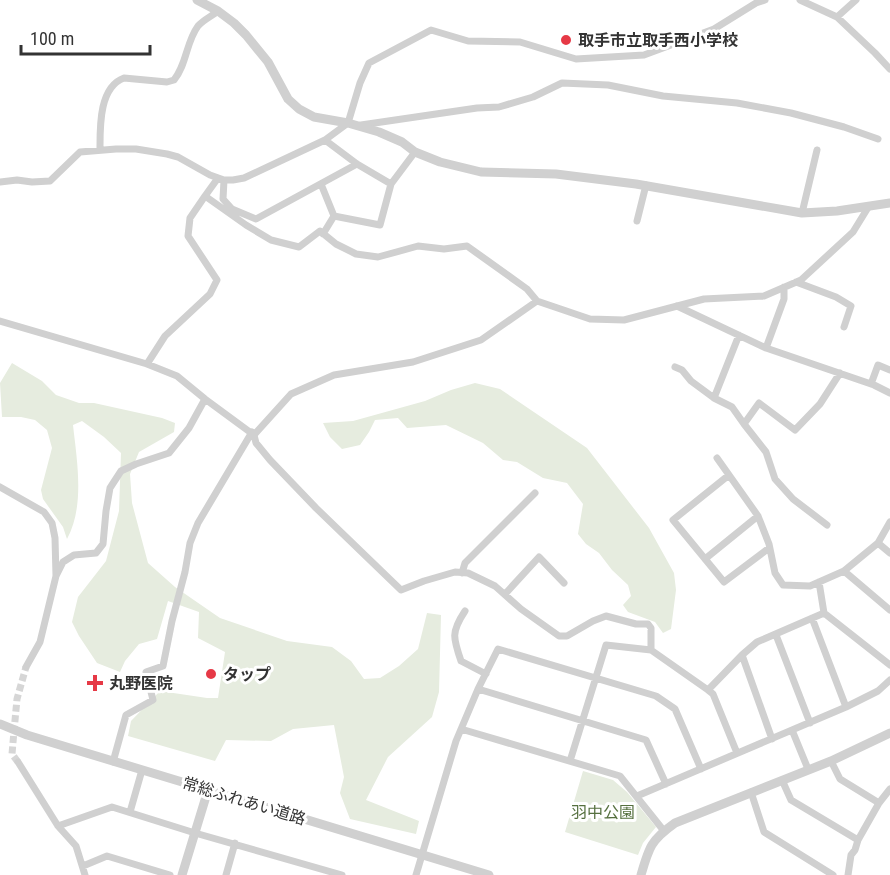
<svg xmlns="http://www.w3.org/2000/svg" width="890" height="875" font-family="'Roboto Condensed','Noto Sans JP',sans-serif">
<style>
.green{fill:#e6ecdf}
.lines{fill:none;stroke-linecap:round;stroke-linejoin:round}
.minor-tunnel{stroke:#d6d6d6;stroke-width:7;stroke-dasharray:7 3.5;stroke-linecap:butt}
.minor{stroke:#d0d0d0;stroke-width:7}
.tertiary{stroke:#d0d0d0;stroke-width:9}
.poi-dot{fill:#e63946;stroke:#fff;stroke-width:2}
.labels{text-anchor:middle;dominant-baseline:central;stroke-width:6;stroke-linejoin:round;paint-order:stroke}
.poi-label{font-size:16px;font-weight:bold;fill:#333;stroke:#fff;text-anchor:start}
.street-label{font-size:16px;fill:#333;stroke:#fff}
.park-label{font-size:16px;fill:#56703f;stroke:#fff}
</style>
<rect width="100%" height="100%" fill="#fff"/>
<path class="green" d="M12,363L42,381L56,395L79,403H94L162,418L175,423L174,432L139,452L130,474L132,503L148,563L175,587L220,618L287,641L332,647L351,661L364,679L380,678L399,666L418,649L427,613L441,615L439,692L432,717L388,757L366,800L419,821L416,834L350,819L340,793L344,777L334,725L293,729L271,741L226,740L215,761L128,736L131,721L160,691L207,698H218L225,652L198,638L199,612L168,601L157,639L139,644L125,661L120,672L97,663L79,636L72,622L78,597L106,561L119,511L121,453L104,437L82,421L73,425C77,461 85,506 67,539L63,527L43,499L41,490L52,448L47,430L35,420L21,417H2L0,383Z
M475,383L500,389L587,448L649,528L674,573L676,590L671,629L663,633L655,622L628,612L623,605L631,596L628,585L612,570L599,553L586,544L578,534L583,504L567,483L543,478L517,462L503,460L483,443L446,425L407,428L398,418L375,420L369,432L360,445L342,449L330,437L323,423L353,421L425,401L451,390Z
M583,771L613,780L627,792L656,827L643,843L638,855L565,832Z"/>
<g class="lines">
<path class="minor-tunnel" d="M18,762L12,754L14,731L17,699L26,667"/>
<path class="minor" d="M800,0L837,17L875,53L890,69
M837,17L856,0
M361,125L477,108L499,107L533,97L562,83L608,85L663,96L737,103L791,113L844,127L878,139
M325,140L357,164L391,184L415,152
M100,149C100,127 99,87 124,78L167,82L174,80C187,64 186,42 198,26C203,20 212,16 218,11
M218,178L205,196L246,225L271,240L299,247L320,231L336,244L356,254L378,257L418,246L444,249L467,246L527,289L537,301
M224,180L223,199L232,209L256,219L357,164
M0,182L17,180L32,182L50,181L80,152L116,149H136L167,154L178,157L210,175L224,180H233L244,178L325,140L348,123L360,83L369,63L431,30L468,41L520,42L576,59L644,55L714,29L756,3L765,0
M321,184L334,216L380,225L391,184
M802,213L817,150
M637,221L646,185
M323,234L334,216
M796,282L836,297L851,306L844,327
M784,287V299L766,348L874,385L890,393
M677,306L766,348
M0,321L147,364L177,376L205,399L254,435L291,394L334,375L413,362L481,340L537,301L590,319L624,320L704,299L764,296L801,280L853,232L869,206
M147,364L165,336L210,294L217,280L188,236L190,218L205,196
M675,367L682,370L691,381L714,398L732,407L744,424
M871,384L878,365L890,370
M714,398L739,335
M254,435L256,443L270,460L316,508L401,590L424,581L455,572L468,573L495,586L521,609L559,636H567L593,621L606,616L636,624H648L651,628V650
M717,458L758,516L769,544L775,573L783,585L810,586L844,571L878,543L890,522
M729,475L673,520L724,582L769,548
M0,487L44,512L52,523L55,538L56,576L40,642L26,667
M827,525L793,499L775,479L766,452L744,424L759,403L795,430L820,404L840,373
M878,543L890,553
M705,559L758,516
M844,571L890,610
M462,573L465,563L535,493
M56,576L63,562L74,555L96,553L103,544L106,511L110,488L121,471L136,464L169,453L189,428L205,399
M819,582L824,613L890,665
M505,594L539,557L564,583
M465,611C451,632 453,638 461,661L486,674
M812,618L846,707
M776,635L810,723
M742,655L772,739
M478,689L646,740L666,784
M708,690L742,655L757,642L824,613
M461,729L620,776L664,831
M792,730L808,769
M570,761L606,645L651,650L708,690L713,694L737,753
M831,761L840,779L879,803
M18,762L58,826
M113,762L126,715L153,700L146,672L163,666L172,621L185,572L190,543L198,523L252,432
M782,780L791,800L858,840
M751,792L764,832L833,875
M637,796L846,707L878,691L890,680
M130,812L142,770
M83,866L107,856L170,875
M85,875L76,846L58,826L112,807L195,833L342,875
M226,875L235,843
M416,875L456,741L478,689L498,649L656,696L675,709L701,769
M848,875L851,855L855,850L858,840L879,803L890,789"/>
<path class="tertiary" d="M197,0L218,11L234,23L246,35L268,62L288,99L299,109L314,117L348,123L379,132L402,142L415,152L440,162L481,172L556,174L636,184L802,213L837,211L890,203
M0,724L27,735L489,875
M182,875L208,790
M641,875C649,847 651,840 675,823L831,761L890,733"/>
</g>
<g class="poi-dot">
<circle cx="566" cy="40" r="6"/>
<circle cx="211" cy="674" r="6"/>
<path d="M92 674h6v6h6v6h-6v6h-6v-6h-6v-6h6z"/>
</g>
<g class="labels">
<g class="poi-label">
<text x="578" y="40">取手市立取手西小学校</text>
<text x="223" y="674">タップ</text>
<text x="109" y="683">丸野医院</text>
</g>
<g class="street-label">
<text transform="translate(244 801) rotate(17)">常総ふれあい道路</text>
</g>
<g class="park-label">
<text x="603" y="812">羽中公園</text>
</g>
</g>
<path d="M21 45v9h129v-9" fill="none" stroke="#333333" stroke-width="3"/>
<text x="30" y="45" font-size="18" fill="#333333" stroke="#ffffff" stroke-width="4.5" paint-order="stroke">100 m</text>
</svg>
